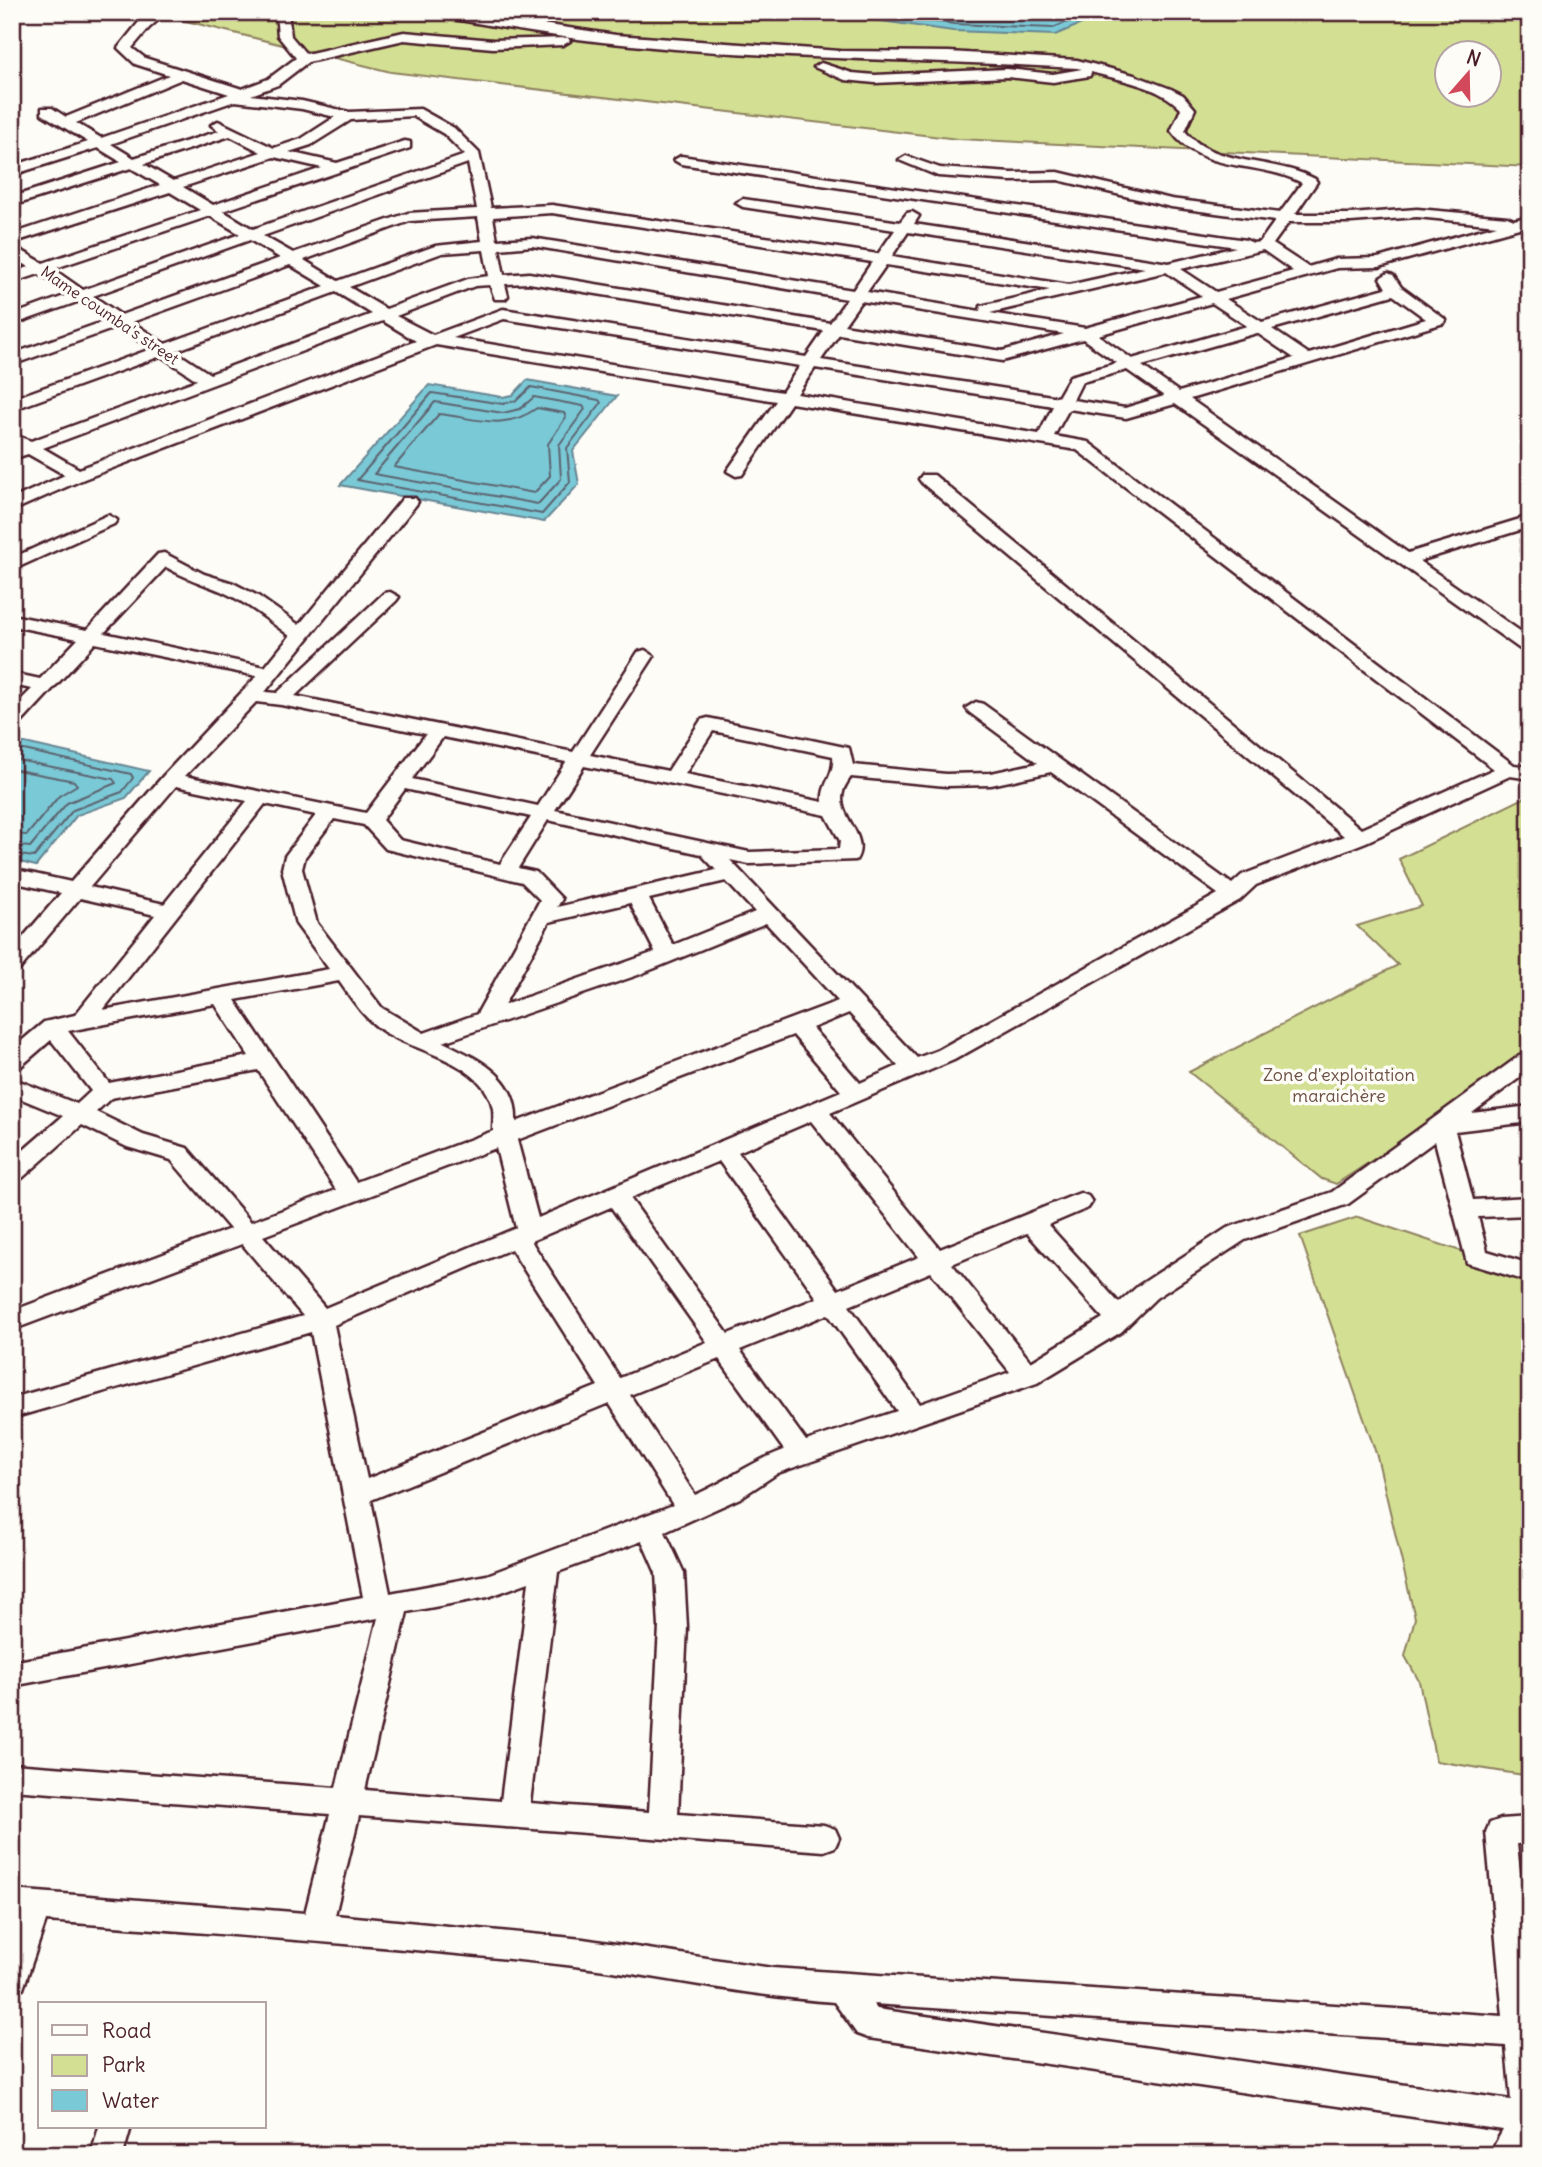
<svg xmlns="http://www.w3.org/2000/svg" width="1542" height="2167" font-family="Delius,sans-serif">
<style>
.green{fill:#d3e093;stroke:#8e805f;stroke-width:2;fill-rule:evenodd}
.water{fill:#7ac9d6;stroke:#678592;stroke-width:2}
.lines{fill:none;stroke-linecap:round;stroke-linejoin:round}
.shore{stroke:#5d636f;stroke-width:2}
.minor-casing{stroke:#4a1f2b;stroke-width:5}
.minor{fill:#fdfcf7;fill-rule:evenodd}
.labels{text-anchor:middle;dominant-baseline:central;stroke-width:7;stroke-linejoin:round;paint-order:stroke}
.far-street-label{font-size:16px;fill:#4a1f2b;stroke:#fdfcf7}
.park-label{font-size:18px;fill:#6c4f45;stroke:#fdfcf7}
</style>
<rect width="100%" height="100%" fill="#fdfcf7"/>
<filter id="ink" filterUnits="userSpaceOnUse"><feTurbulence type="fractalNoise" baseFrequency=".0143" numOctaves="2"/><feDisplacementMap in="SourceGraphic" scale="14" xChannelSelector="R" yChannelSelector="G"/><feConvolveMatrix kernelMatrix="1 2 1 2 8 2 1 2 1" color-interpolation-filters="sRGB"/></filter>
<g filter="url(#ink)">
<path class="green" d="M150,12H1530V167L958,139L391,72ZM1448,52H1490V94H1448Z
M1530,795V1049L1440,1116L1336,1184L1322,1179L1189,1072L1398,965L1357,926L1422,906L1399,859Z
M1358,1217L1530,1274V1776L1436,1761L1419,1681L1405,1656L1415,1618L1377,1456L1300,1236Z"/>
<path class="water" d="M817,12H1110L1055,35L953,31Z
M527,380L617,396L573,451L579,484L544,522L340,485L429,385L502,397L513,395Z
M12,743H25L149,771L126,798L77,815L36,866L12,860Z"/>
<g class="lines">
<path class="shore" d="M870,12L954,24L1053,28L1091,12
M935,12L1051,19L1068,12
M531,387L599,400L601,403L567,448L570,482L542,514L357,480L432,393L503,404L517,400Z
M534,397L583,406L585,409L559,445L561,479L538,504L374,474L435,402L503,413L520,409Z
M537,408L564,413L566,417L548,444L550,476L534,493L394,467L439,414C477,418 503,432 537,408Z
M12,750H24L131,774L133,778L122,792L73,810L34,857L12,854
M12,759L113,779L116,783L67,803L30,847L12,845
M12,769L74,781L77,785L59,796L27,835L12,834"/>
<g class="minor-casing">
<path id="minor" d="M153,12H167L149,28L132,48L145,58L242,89L268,79L296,58L278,36L276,12H288L291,36L306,54L404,32L493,40L568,38L570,41L563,45L493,48L404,40L308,62L278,85L251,95L302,101L349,112L420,109L454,128L479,153L491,208L552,205L878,254L895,230L743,207L736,203L743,199L900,222L907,213L912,212L919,216L914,224L1169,263L1236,247L681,164L674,160L681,156L1246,240L1253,243L1260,242L1275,221L1171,207L1058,180L1011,181L938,176L899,160L906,156L940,168L1011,173L1058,172L1171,199L1280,213L1302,183C1259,160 1202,174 1171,131L1181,109C1160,86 1120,80 1091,72L1090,76L1053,82L1007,77L875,83L845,80L814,67L821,63L852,73L875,75L1007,69L1053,74L1082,69L1077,68C911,58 743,60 578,39C530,33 483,24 436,16L430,12H461L616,35L840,51L949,52L1077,60L1134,75L1171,89L1183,95L1195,109L1185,131C1212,166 1276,158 1315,179L1317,182L1295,214H1351L1417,209L1507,217L1514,220L1530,216V225L1379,267L1337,268L1226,299L1262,322L1386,288L1380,278L1388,273L1393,275L1401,287L1446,320L1444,323L1190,399L1408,553L1530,516V527L1419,561L1530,638V653L1523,651L1175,404L1126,418L1069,409L1054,436L1088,442L1514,765L1530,767V779L1510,776L1366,842L1256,885L1240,900L954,1060L830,1113L940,1249L1072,1196L1080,1193L1088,1196L1092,1202L1088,1208L1048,1225L1119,1303L1138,1286L1227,1228L1332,1192L1522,1054L1530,1051V1070L1472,1113L1530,1106V1122L1455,1131L1473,1200L1530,1197V1215L1478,1217L1487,1251L1530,1264V1282L1467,1263L1435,1141L1348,1204L1245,1240L1156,1298L1121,1332L1037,1383L778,1473L740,1498L665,1532L684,1573L687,1627L678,1814L824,1825L835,1829L839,1838L835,1847L824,1851L359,1816L335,1915L583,1939L772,1968L1503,2016L1486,1832L1490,1823L1501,1819L1530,1817V1843L1517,1844L1530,1967V2146L1524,2155H1489L1503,2130L868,2038L857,2034L834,2002C744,1996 656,1975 566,1965C393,1946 220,1934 46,1921L23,1989L12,1993V1932L17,1918H12V1890L305,1913L330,1814L12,1790V1764L336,1788L378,1618L12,1686V1662L363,1597L311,1332L12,1418V1398L303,1316L242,1244L12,1330V1311L230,1229L171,1160L127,1147L82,1125L20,1180L12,1182V1160L63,1116L12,1095V1078L77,1104L91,1091L51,1040L20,1067L12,1070V1049L44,1022L75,1015L155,915L80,898L20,969L12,971V950L61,893L12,882V869L71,882L164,775L257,676L95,643L21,723L12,724V709L32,689L12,685V673L40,679L78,639L12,626V615L87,630L158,554L164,553L204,574L233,583L258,596L299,625L403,498H415L418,502L415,506L265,692L277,693L384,593L390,592L399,597L396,601L295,696L573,752L638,652L645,650L654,656L590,755L668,771L701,720L708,718L849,748L853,765L946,774L991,773L1038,763L969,712L966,708L976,702L983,704L1232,884L1242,875L1344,836L922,483L919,479L922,475H934L1361,829L1494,769L1077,450L791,403L742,475L736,476L727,471L776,401L436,345L84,479L12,511V499L65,475L28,454L12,459V448L16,447L12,443L14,438L20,437L31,441L197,380L161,356L12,410V399L151,349L118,327L12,365V354L108,320L80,301L12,325V315L70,294L39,274L12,283V273L29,267L12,256V245L43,263L200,210L170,192L12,243V234L160,185L131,168L12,206V197L121,162L98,148L12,175V166L88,142L42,114V108H52L66,117L169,75L135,64L118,48L139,22ZM182,79L229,94L101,138L76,123ZM235,101L302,109L335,117L301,139L274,148L218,121L211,125L219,131L134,158L111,144ZM413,116L444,134L465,155L253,229L223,211L410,148V142L405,141L337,163L289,152L311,145L351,120ZM230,136L261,152L173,181L144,164ZM274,157L322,168L213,205L183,187ZM468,163L477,209L408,213L293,253L263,236ZM552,213L872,262L853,290L532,238L497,240L493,217ZM210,216L240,234L83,290L53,269ZM478,217L482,241L435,246L338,281L304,260L410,221ZM1417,217L1497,225L1378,258L1336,259L1308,267L1273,244L1289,222H1351ZM908,232L1145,268L1069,285L892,256ZM250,240L280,258L121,315L93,296ZM532,246L847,299L830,323L529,273L504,275L499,249ZM484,250L489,276L468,279L386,309L349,287L442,253ZM1263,250L1293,271L1216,292L1181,269ZM290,265L325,286L165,344L132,322ZM886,265L1050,290L981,306L980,311L867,292ZM1166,272L1202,296L1085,328L990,313ZM529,283L824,331L806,357L503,309L433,335L396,316L475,286L490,285L495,299H505L508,296L505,284ZM336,292L372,314L210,374L175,351ZM1393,295L1426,319L1309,354L1272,329ZM861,301L1064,334L1002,351L844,325ZM1212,303L1247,326L1132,359L1098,335ZM504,319L800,366L782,392L453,338ZM383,321L416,341L79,469L43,448ZM1257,333L1294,358L1179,392L1142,366ZM839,334L1002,361L1083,339L1117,363L1070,376L1058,397L821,360ZM815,368L1053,406L1039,434L797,394ZM1127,370L1164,396L1125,408L1073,400L1082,382ZM166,567C185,578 201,583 221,591C246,602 268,620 290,636L265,667L104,633ZM256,702L281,705L426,734L366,813L185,776ZM713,731L833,756C835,776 821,784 823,802L685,774ZM443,737L566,762L538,806L412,779ZM584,766L826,815L840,841L839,849L749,852L555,810ZM1051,772L1218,894L938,1050L917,1058L730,860L749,864L856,860C871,836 836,816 843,792C844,787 848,781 851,777L946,786L991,785ZM176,786L247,801L164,904L90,887ZM405,789L531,817L500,864L400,840L382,820ZM265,804L316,815L285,856L282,869L296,924L329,969L103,1010ZM334,819L364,825L386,849L522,882L540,900L477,1014L424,1033L382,1008L317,923L302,869L305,857ZM548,820L701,854L716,870L557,907L562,899L536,872L518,868ZM726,881L755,912L673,945L649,899ZM630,903L655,952L504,1005L549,922ZM766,923L838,1001L516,1122C518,1076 478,1059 443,1042L638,975ZM339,981C353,1001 365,1020 386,1033C420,1053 485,1063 493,1109C494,1116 493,1124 493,1131L356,1182L235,1000ZM215,1004L249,1056L109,1083L68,1031ZM849,1013L898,1066L860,1083L812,1028ZM793,1035L841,1091L538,1218L517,1140ZM258,1070L336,1190L251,1222L187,1148L143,1135L96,1112L111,1098ZM811,1121L919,1257L838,1290L738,1152ZM496,1148L516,1228L325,1308L263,1236ZM719,1161L817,1298L728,1334L630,1198ZM611,1207L707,1342L620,1378L531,1241ZM1027,1233L1103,1318L1031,1362L952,1264ZM511,1249L598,1386L367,1479L334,1325ZM931,1272L1010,1372L920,1404L849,1306ZM828,1314L897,1411L806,1441L740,1350ZM719,1359L784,1450C752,1461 726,1482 695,1495L630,1395ZM609,1403L673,1505L487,1575L390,1593L371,1500ZM642,1541L656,1573L659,1627L649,1812L530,1803L558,1572ZM529,1582L501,1801L365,1790L407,1612L488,1597ZM873,2004L1506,2046L1511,2100L877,2009Z
M108,515L117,520L114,524L12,570V558Z
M99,2127H131L123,2155H91Z"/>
</g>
<use href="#minor" class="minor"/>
</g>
</g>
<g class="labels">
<g class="far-street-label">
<text transform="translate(110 315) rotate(34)">Mame coumba's street</text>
</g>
<g class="park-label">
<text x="1339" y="1074">Zone d'exploitation<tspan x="1339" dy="21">maraichère</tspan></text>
</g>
</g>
<rect width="1542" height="2167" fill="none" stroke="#fdfcf7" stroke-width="42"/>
<rect x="21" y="21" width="1500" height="2125" fill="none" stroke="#4a1f2b" stroke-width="2.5" filter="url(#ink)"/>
<rect x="38" y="2002" width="228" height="126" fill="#fdfcf7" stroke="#b5a4a5" stroke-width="2"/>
<rect x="52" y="2025" width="35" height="10" fill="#fdfcf7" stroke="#b5a4a5" stroke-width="2"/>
<text x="102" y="2038" font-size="21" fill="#4a1f2b">Road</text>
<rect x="52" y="2055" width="35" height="21" fill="#d3e093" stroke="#b5a4a5" stroke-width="2"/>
<text x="102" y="2072" font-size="21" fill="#4a1f2b">Park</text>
<rect x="52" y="2090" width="35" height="21" fill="#7ac9d6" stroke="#b5a4a5" stroke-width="2"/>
<text x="102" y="2108" font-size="21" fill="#4a1f2b">Water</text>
<g transform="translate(1468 74) rotate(20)"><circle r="33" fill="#fdfcf7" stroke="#b5a4a5" stroke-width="2"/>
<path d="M0-5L12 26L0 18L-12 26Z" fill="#d1495b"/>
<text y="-10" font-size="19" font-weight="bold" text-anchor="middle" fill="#4a1f2b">N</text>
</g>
</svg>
